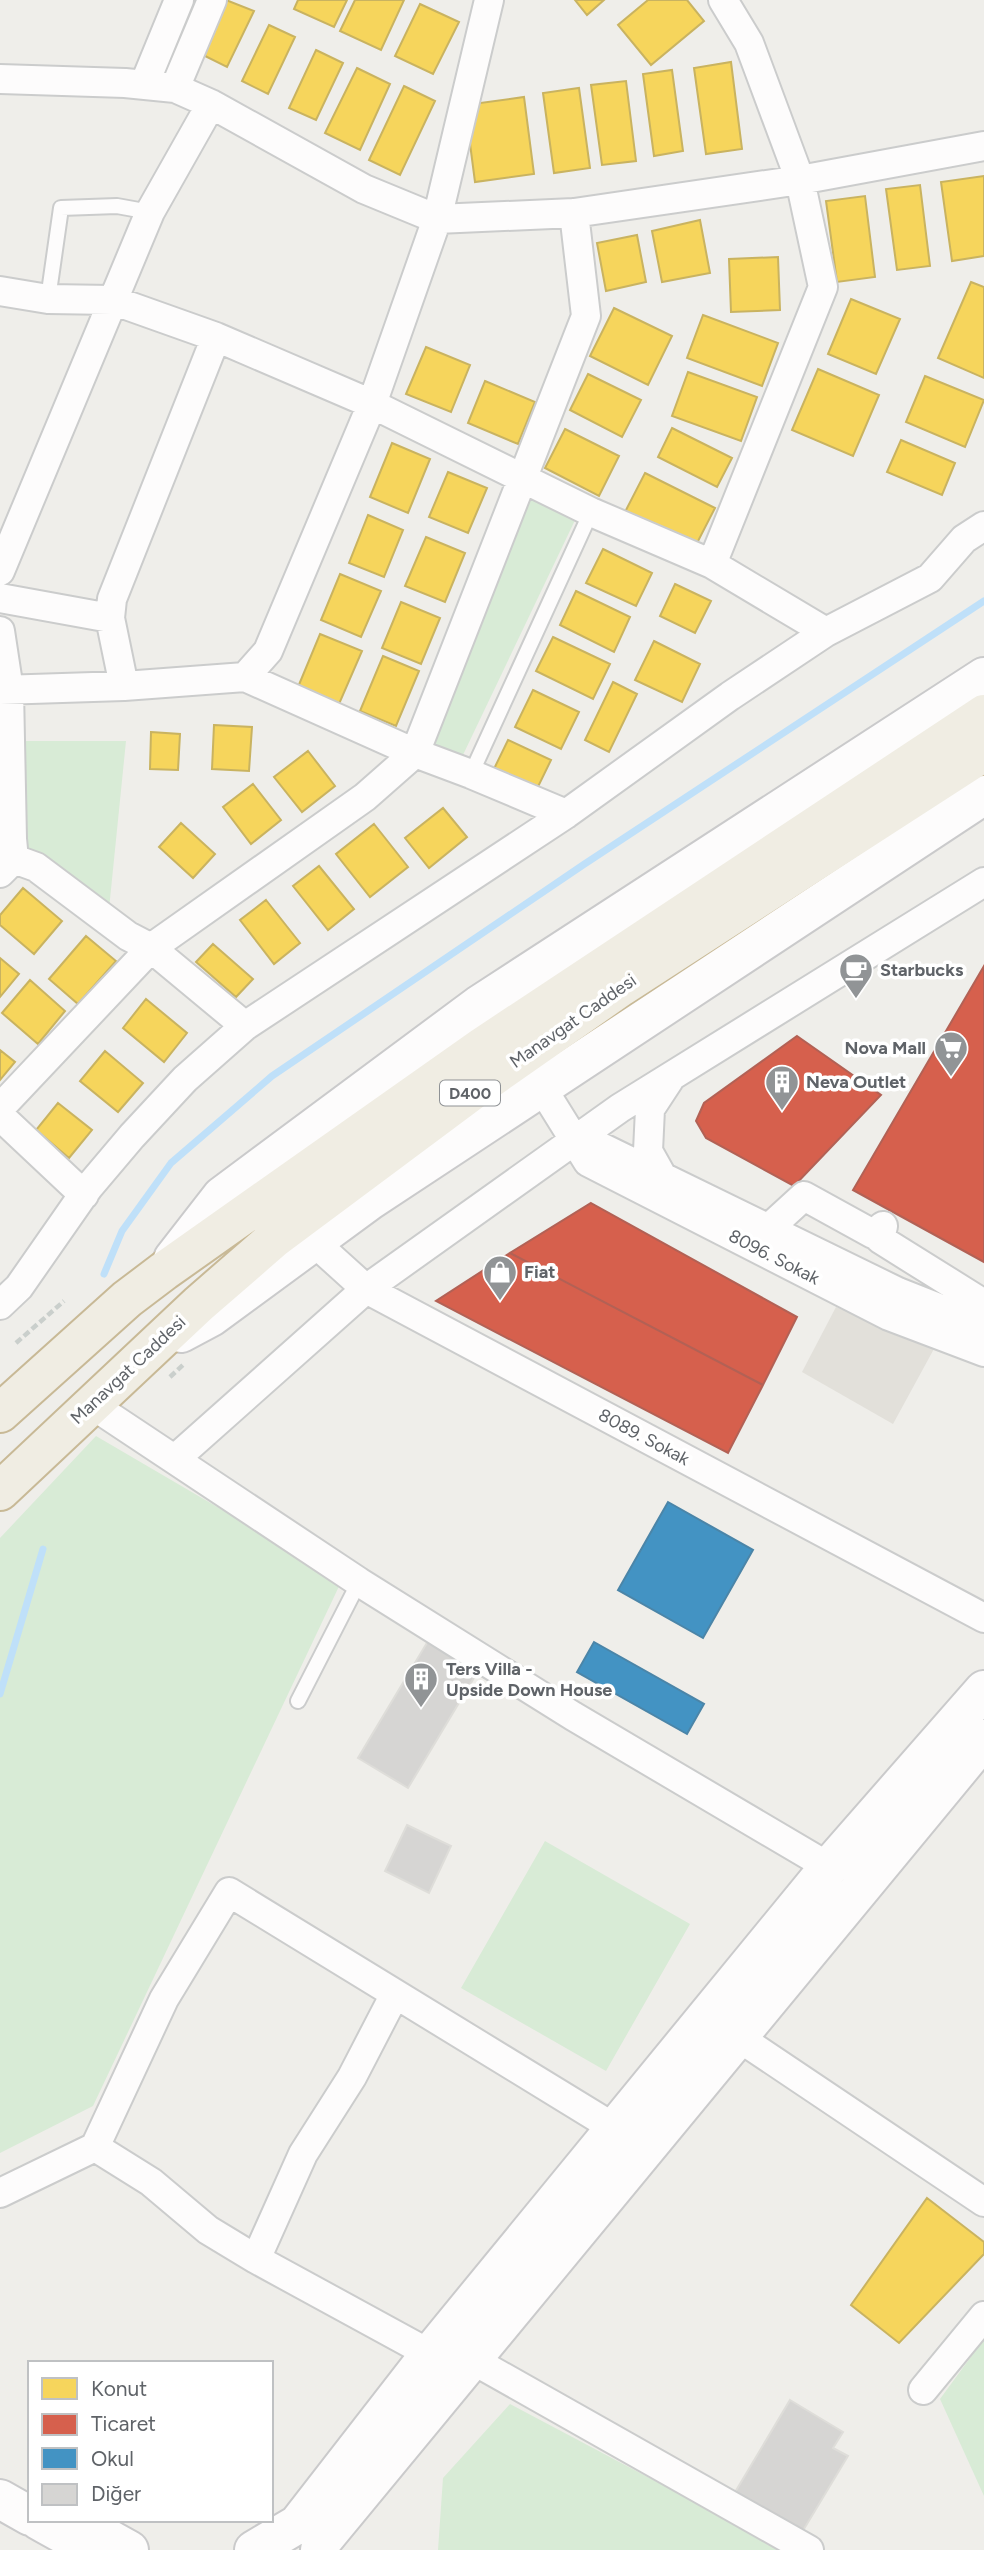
<svg xmlns="http://www.w3.org/2000/svg" width="984" height="2550" font-family="Figtree,sans-serif">
<style>
.education{fill:#e2e0da}
.green{fill:#d8ebd6}
.homes{fill:#f6d55c;stroke:#c9b360;stroke-width:2}
.shops{fill:#d6604d;stroke:#b26155;stroke-width:2}
.schools{fill:#4393c3;stroke:#4b85a8;stroke-width:2}
.lines{fill:none;stroke-linecap:round;stroke-linejoin:round}
.stream{stroke:#bfe0f9;stroke-width:7}
.building{fill:#d6d5d3;stroke:#deddd9;stroke-width:2}
.lane-casing{stroke:#cbcccc;stroke-width:18}
.street-casing{stroke:#cbcccc;stroke-width:32}
.secondary-casing{stroke:#cacacb;stroke-width:42}
.highway-casing{stroke:#c8b996;stroke-width:42}
.path{stroke:#cacfcc;stroke-width:4.5;stroke-dasharray:7 3.5;stroke-linecap:butt}
.lane{stroke:#fdfcfc;stroke-width:14}
.street{stroke:#fdfcfc;stroke-width:28}
.secondary{stroke:#fdfcfc;stroke-width:38}
.highway{stroke:#f0ede3;stroke-width:38}
.labels{text-anchor:middle;dominant-baseline:central;stroke-width:7;stroke-linejoin:round;paint-order:stroke}
.shield{fill:#fff;stroke:#8f9295;stroke-width:2}
.shield-label{font-size:16px;font-weight:bold;fill:#5f6368}
.poi-label{font-size:18px;font-weight:bold;fill:#5f6368;stroke:#fff;text-anchor:start}
.street-label{font-size:18px;fill:#5f6368;stroke:#fff}
</style>
<rect width="100%" height="100%" fill="#efeeea"/>
<path class="education" d="M836,1307L935,1347L893,1424L802,1372Z"/>
<path class="green" d="M531,493L577,516L462,757L433,743Z
M21,741H126L109,909L27,854Z
M96,1436L342,1580L93,2106L0,2153V1538Z
M545,1841L690,1924L606,2071L461,1988Z
M984,2339V2496L940,2399Z
M510,2404L785,2550H438L443,2478Z"/>
<path class="homes" d="M226,0L254,11L227,67L201,54Z
M298,0H347L334,27L294,9Z
M355,0H404L381,50L340,31Z
M575,0H604L587,15Z
M648,0H687L704,21L651,65L618,25Z
M420,4L459,22L433,74L395,56Z
M269,25L295,37L268,94L242,81Z
M316,50L343,63L316,120L289,108Z
M731,62L742,149L706,154L694,68Z
M357,68L390,84L360,150L325,133Z
M672,70L683,151L654,156L643,74Z
M626,81L636,161L602,165L591,85Z
M404,86L435,101L400,175L369,160Z
M579,88L590,168L554,173L543,93Z
M524,97L534,174L475,182L465,105Z
M984,176V256L952,261L941,182Z
M920,185L930,266L897,270L886,189Z
M865,196L875,277L837,282L826,201Z
M700,220L710,273L662,282L652,231Z
M637,235L646,282L606,291L597,243Z
M778,257L780,310L731,312L729,259Z
M971,282L984,287V378L938,358Z
M851,299L900,319L876,374L828,354Z
M614,308L672,336L648,385L590,356Z
M703,315L778,343L762,386L687,358Z
M426,347L470,365L451,412L406,394Z
M818,369L879,395L853,456L792,430Z
M688,372L757,397L741,441L672,416Z
M588,374L641,400L622,437L570,410Z
M925,376L984,400L965,447L906,422Z
M485,381L535,402L518,444L468,423Z
M672,428L732,458L717,487L658,457Z
M565,429L619,456L599,496L545,468Z
M901,440L955,463L942,495L887,472Z
M392,443L430,459L408,513L370,497Z
M448,472L487,488L468,533L429,517Z
M645,473L715,508L695,547L625,512Z
M368,515L403,530L384,577L349,563Z
M426,537L465,553L445,602L405,586Z
M603,549L652,573L636,606L586,583Z
M340,574L381,591L361,637L321,620Z
M675,584L711,601L695,633L660,616Z
M576,591L630,617L614,652L560,625Z
M401,602L440,618L421,664L382,648Z
M320,634L362,651L339,704L298,687Z
M553,637L610,664L593,699L536,671Z
M654,641L700,664L682,702L635,680Z
M383,656L419,671L396,726L360,711Z
M613,682L637,694L609,752L585,740Z
M533,690L579,712L561,749L515,727Z
M214,725L252,727L249,771L212,769Z
M151,732L180,734L178,770L150,769Z
M508,740L551,760L534,795L491,775Z
M308,751L335,786L302,812L274,777Z
M253,784L281,820L251,844L223,807Z
M443,808L467,837L429,868L405,838Z
M181,823L215,854L193,878L159,847Z
M374,824L408,867L370,897L336,854Z
M319,866L354,909L328,930L293,886Z
M23,888L62,921L34,954L0,925V915Z
M266,900L300,943L274,964L240,920Z
M86,936L116,961L78,1004L49,979Z
M213,944L253,979L236,997L196,962Z
M0,958L19,974L0,997Z
M30,980L65,1011L38,1044L2,1013Z
M146,999L187,1033L164,1062L123,1028Z
M0,1050L15,1062L0,1080Z
M105,1051L143,1083L118,1112L80,1081Z
M58,1103L92,1130L69,1158L36,1130Z
M927,2198L984,2242V2254L899,2343L851,2305Z"/>
<path class="shops" d="M984,966V1262L853,1190Z
M797,1036L881,1095L794,1186L706,1138L696,1121L704,1103Z
M591,1203L797,1317L763,1385L510,1253Z
M510,1253L763,1385L728,1453L436,1301Z"/>
<path class="schools" d="M668,1502L753,1550L703,1638L618,1590Z
M594,1642L704,1704L687,1734L577,1672Z"/>
<g class="lines">
<path class="stream" d="M104,1274L122,1231L171,1163L272,1076L583,865L984,601
M0,1694L43,1549"/>
</g>
<path class="building" d="M434,1631L484,1661L408,1788L358,1758Z
M407,1825L451,1846L429,1893L385,1871Z
M790,2400L843,2432L833,2448L848,2456L801,2534L734,2494Z"/>
<g class="lines">
<g class="lane-casing">
<path id="lane" d="M48,299L61,208L117,206L150,212
M471,774L591,512
M298,1701L359,1582"/>
</g>
<g class="street-casing">
<path id="street" d="M0,79L125,83L175,88L211,104L364,189L437,219L574,213L800,180L984,146
M144,85L179,0
M175,88L212,0
M0,291L48,299L112,300L216,337L372,404L591,512L712,564L826,632
M712,564L823,287L800,180L749,43L723,0
M0,571L150,212L211,104
M0,598L110,618
M0,631L9,690L12,839L14,859L0,873
M245,677L415,753L471,774L566,814
M124,686L110,618L112,599L216,337
M0,690L124,686L245,677L268,651L372,404L437,219L489,0
M14,859L36,867L128,936L151,948L245,1026
M542,1088L588,1162L889,1316L984,1352
M0,1108L151,948L365,797L415,753L586,316L574,213
M0,1116L84,1195
M577,1143L603,1148L898,1292L984,1326
M662,1176L648,1151L650,1109L669,1080
M883,1226L880,1239L984,1304
M768,1229L804,1196L873,1234L883,1226
M314,1242L366,1289L984,1618
M0,1305L19,1287L88,1188L132,1136L185,1079L245,1026L566,814L730,696L826,632L930,578L964,539L984,526
M91,1404L359,1582L573,1716L829,1867
M175,1459L366,1289L620,1108L984,882
M738,2037L984,2202
M95,2147L151,2182L208,2230L256,2259L430,2354
M0,2193L95,2147L164,1999L229,1892L616,2129
M256,2259L303,2154L352,2077L395,1994
M471,2359L809,2550
M923,2390L984,2316"/>
</g>
<g class="secondary-casing">
<path id="secondary" d="M173,1259L222,1196L479,1005L984,677
M181,1333L211,1317L369,1201L984,795
M0,2499L30,2516
M38,2520L92,2550
M75,2520L129,2550
M254,2550L298,2524L430,2354L829,1867L984,1690
M320,2550L322,2541L984,1739"/>
</g>
<g class="highway-casing">
<path id="highway" d="M0,1413L127,1299L164,1271L483,1046L984,714
M0,1491L199,1304L275,1238L471,1092L621,987L984,752"/>
</g>
<path class="path" d="M16,1343L64,1301
M170,1377L184,1364"/>
<use href="#lane" class="lane"/>
<use href="#street" class="street"/>
<use href="#secondary" class="secondary"/>
<use href="#highway" class="highway"/>
</g>
<defs>
<g id="cafe-pin" transform="scale(1.75)"><path d="M0 17L-7.5 6A9.5 9.5 0 1 1 7.5 6Z" fill="#919496" stroke="#fff"/><path d="M-5.5-4.5H6V0H3Q3 3.5 0 3.5H-2.5Q-5.5 3.5-5.5 0ZM3-3.2v2h1.7v-2ZM-6 4.5H4V6H-6Z" fill="#fff"/></g>
<g id="supermarket-pin" transform="scale(1.75)"><path d="M0 17L-7.5 6A9.5 9.5 0 1 1 7.5 6Z" fill="#919496" stroke="#fff"/><path d="M-6-5.5h2.5l.6 2H6L4.5 2H-2.5L-4.4-4H-6ZM-1.5 3.2a1.3 1.3 0 1 0 .1 0ZM3 3.2a1.3 1.3 0 1 0 .1 0Z" fill="#fff"/></g>
<g id="building-pin" transform="scale(1.75)"><path d="M0 17L-7.5 6A9.5 9.5 0 1 1 7.5 6Z" fill="#919496" stroke="#fff"/><path d="M-4-6H4V6H1V3H-1V6H-4ZM-2.5-4.3h1.7v1.8h-1.7ZM.8-4.3h1.7v1.8H.8ZM-2.5-1h1.7V.8h-1.7ZM.8-1h1.7V.8H.8Z" fill="#fff"/></g>
<g id="shop-pin" transform="scale(1.75)"><path d="M0 17L-7.5 6A9.5 9.5 0 1 1 7.5 6Z" fill="#919496" stroke="#fff"/><path d="M-5-2.5h2.3a2.7 3.5 0 0 1 5.4 0H5L5.5 6h-11ZM-1.5-2.5h3a1.5 2.3 0 0 0-3 0Z" fill="#fff"/></g>
</defs>
<g fill-rule="evenodd">
<use href="#cafe-pin" x="856" y="970"/>
<use href="#supermarket-pin" x="951" y="1048"/>
<use href="#building-pin" x="782" y="1082"/>
<use href="#shop-pin" x="500" y="1272"/>
<use href="#building-pin" x="421" y="1679"/>
</g>
<g class="labels">
<rect class="shield" x="440" y="1080.5" width="60" height="25" rx="5"/>
<g class="shield-label">
<text x="470" y="1093">D400</text>
</g>
<g class="poi-label">
<text x="880" y="970">Starbucks</text>
<text x="926" y="1048" text-anchor="end">Nova Mall</text>
<text x="806" y="1082">Neva Outlet</text>
<text x="524" y="1272">Fiat</text>
<text x="446" y="1669">Ters Villa -<tspan x="446" dy="21">Upside Down House</tspan></text>
</g>
<g class="street-label">
<text transform="translate(573 1021) rotate(-35)">Manavgat Caddesi</text>
<text transform="translate(774 1257) rotate(27)">8096. Sokak</text>
<text transform="translate(128 1370) rotate(-43)">Manavgat Caddesi</text>
<text transform="translate(644 1437) rotate(28)">8089. Sokak</text>
</g>
</g>
<rect x="28" y="2361" width="245" height="161" fill="#ffffff" stroke="#bfc1c3" stroke-width="2"/>
<rect x="42" y="2378" width="35" height="21" fill="#f6d55c" stroke="#bfc1c3" stroke-width="2"/>
<text x="91" y="2396" font-size="21" fill="#5f6368">Konut</text>
<rect x="42" y="2414" width="35" height="21" fill="#d6604d" stroke="#bfc1c3" stroke-width="2"/>
<text x="91" y="2431" font-size="21" fill="#5f6368">Ticaret</text>
<rect x="42" y="2448" width="35" height="21" fill="#4393c3" stroke="#bfc1c3" stroke-width="2"/>
<text x="91" y="2466" font-size="21" fill="#5f6368">Okul</text>
<rect x="42" y="2484" width="35" height="21" fill="#d6d5d3" stroke="#bfc1c3" stroke-width="2"/>
<text x="91" y="2501" font-size="21" fill="#5f6368">Diğer</text>
</svg>
